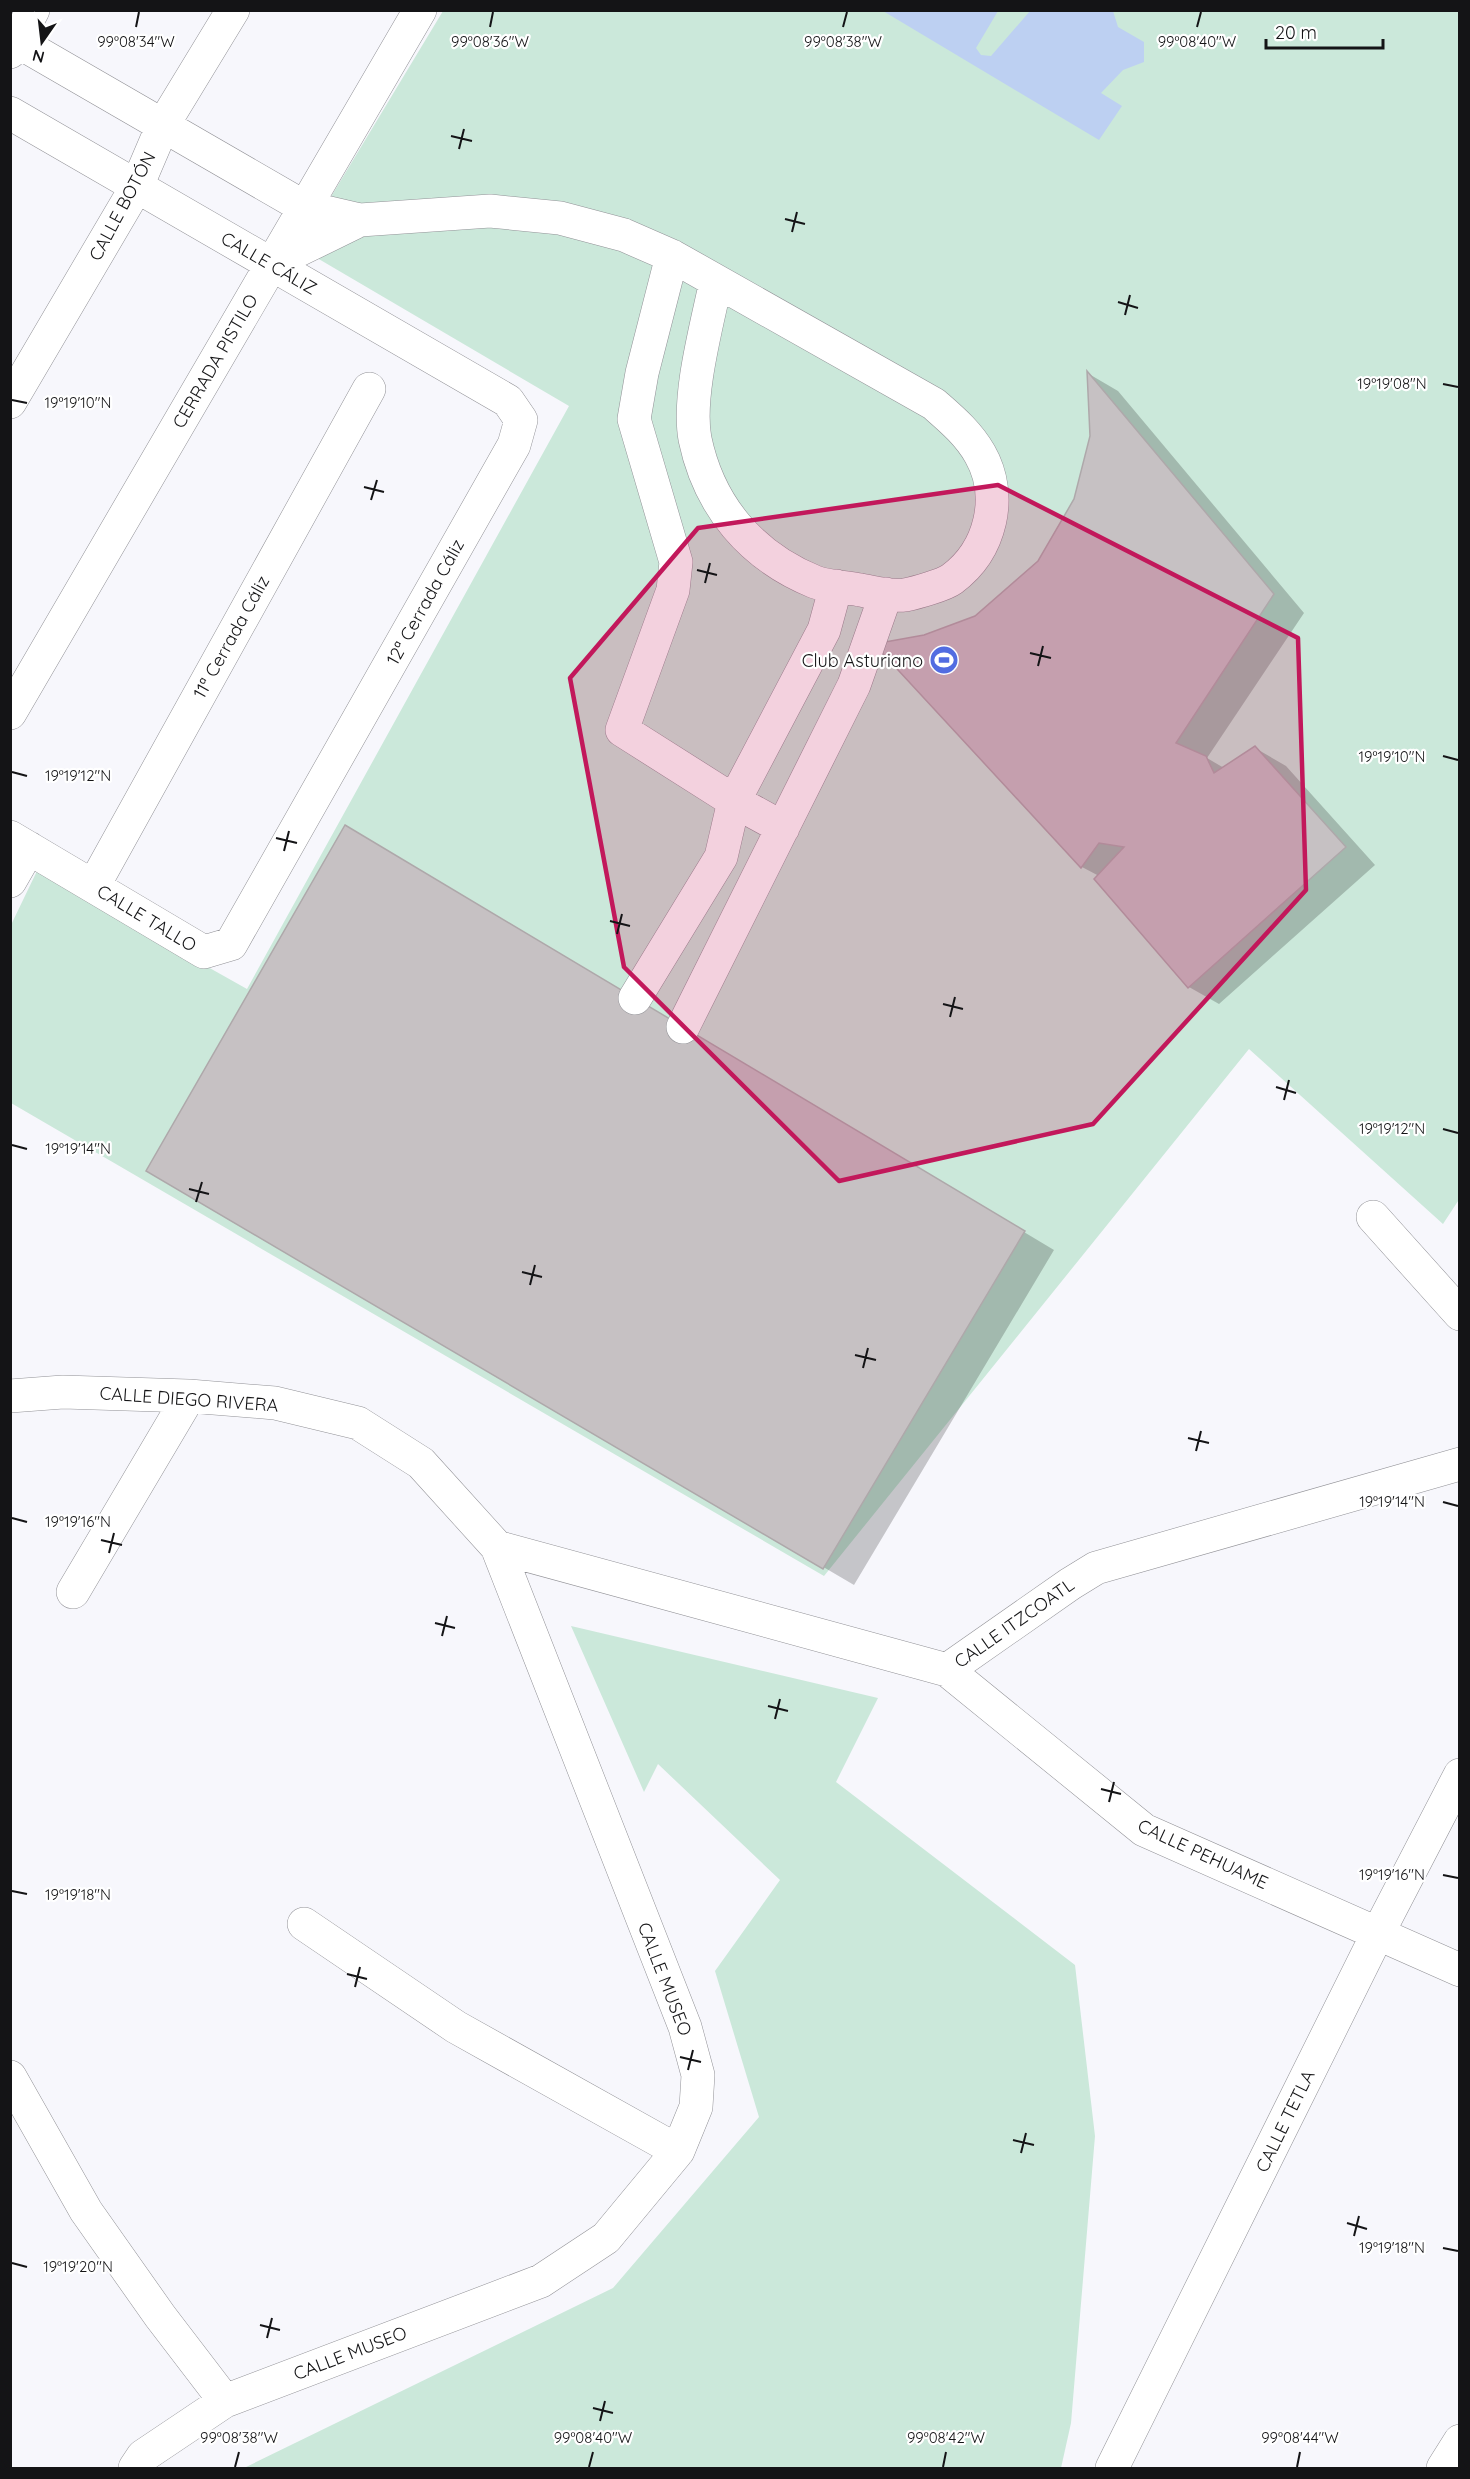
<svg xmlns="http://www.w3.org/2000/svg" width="1470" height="2479" font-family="Quicksand,sans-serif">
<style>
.green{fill:#cbe8da}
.water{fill:#bdd0f2}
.shadow{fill:#0003}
.building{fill:#c6c1c3;stroke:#aea8aa;stroke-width:1.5}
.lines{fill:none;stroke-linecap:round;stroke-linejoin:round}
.minor-casing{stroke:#929297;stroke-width:34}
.minor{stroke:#fff;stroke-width:33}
.marked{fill:#c2185b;fill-opacity:0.2;stroke:#c2185b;stroke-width:4.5;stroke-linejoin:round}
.ticks{fill:none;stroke:#141416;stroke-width:2}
.labels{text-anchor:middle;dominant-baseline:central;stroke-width:4.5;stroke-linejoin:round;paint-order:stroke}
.street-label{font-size:18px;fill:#141416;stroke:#fff}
.poi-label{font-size:18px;fill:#141416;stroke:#fff;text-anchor:end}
.ticks-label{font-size:15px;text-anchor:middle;fill:#141416;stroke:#fff;stroke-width:4.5;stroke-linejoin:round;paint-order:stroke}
</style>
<rect width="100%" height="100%" fill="#f7f7fc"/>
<path class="green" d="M443,11H1459L1460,1198L1443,1224L1249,1049L824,1576L11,1103L10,927L37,871L247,989L569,406L300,248Z
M571,1626L878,1698L836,1782L1075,1965L1095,2136L1071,2423L1061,2468H244L613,2288L759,2117L715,1971L780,1880L658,1764L644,1792Z"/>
<path class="water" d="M883,11H998L976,48L981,55L991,56L1030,11H1113L1118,27L1144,42V62L1123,70L1101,93L1122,106L1099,140Z"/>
<path class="shadow" d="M1089,374L1118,391L1304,613L1207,758L1224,768L1255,748L1286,766L1375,865L1219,1004L1189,987L1099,876L1082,867L925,636L976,618L1039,562L1076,500L1091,437Z
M376,844L1054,1250L854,1585L148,1171Z"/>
<path class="building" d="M1087,371L1274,594L1176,743L1206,756L1214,773L1255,746L1346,847L1188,988L1094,879L1124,847L1099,843L1081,868L874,644L924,635L975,616L1038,561L1074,499L1090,436Z
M345,825L1025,1231L823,1569L146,1171Z"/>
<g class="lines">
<g class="minor-casing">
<path id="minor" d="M10,37L304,207L360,220L490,211L560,218L624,235L672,256L934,404C951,419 968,433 980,454C1004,496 991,550 952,579C944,585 915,593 905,595C891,597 873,592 860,590C846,587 828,587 815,582C751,556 709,506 695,439C687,396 707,325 716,281
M10,52L33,10
M10,113L508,401L521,420L514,445L231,944L204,952L10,837
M672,256L642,373L634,419L676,562L673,590L622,730L734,801L783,828
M270,264L360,220
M10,402L137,186L163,125L233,10
M10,713L420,10
M10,881L29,848
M94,885L369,389
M635,998L721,857L734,801L824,630L836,586
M683,1027L854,685L886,594
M1373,1217L1460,1314
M10,1396L63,1392L189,1396L275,1403L358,1423L421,1463L497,1547L685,2027L698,2075L696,2107L678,2151L606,2238L541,2281L225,2401L143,2456L135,2468
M497,1547L947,1670L1070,1584L1096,1568L1460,1464
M73,1592L189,1396
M947,1670L1144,1830L1460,1970
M304,1924L456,2027L678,2151
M10,2077L86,2211L160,2316L225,2401
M1112,2468L1378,1933L1460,1775
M1443,2468L1460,2441"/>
</g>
<use href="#minor" class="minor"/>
</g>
<path class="marked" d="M998,485L1298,638L1306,890L1093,1124L839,1181L624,967L570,678L698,528Z"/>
<path class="ticks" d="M136,27L139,12M490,27L493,12M843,27L847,12M1197,27L1201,12M451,136L472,141M459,149L464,129M785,219L805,224M792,232L797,212M1118,302L1138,308M1125,315L1130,295M1443,384L1458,387M12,400L27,403M364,487L384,492M371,500L377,480M697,570L717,575M705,583L710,563M1030,653L1051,658M1038,666L1043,646M1443,756L1458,760M12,772L27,776M276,838L297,843M284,851L289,831M610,921L630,926M617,934L622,914M943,1004L963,1009M950,1017L955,997M1276,1087L1296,1093M1284,1100L1289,1080M1443,1129L1458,1133M12,1145L27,1149M189,1189L209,1194M196,1202L202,1182M522,1272L542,1277M530,1285L535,1265M855,1355L876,1360M863,1368L868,1348M1188,1438L1209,1443M1196,1451L1201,1431M1443,1502L1458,1506M12,1518L27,1522M101,1540L122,1545M109,1553L114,1533M435,1623L455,1628M442,1636L447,1616M768,1706L788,1711M775,1719L780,1699M1101,1789L1121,1794M1109,1802L1114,1782M1443,1875L1458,1878M12,1891L27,1894M347,1974L367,1979M355,1987L360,1967M680,2057L701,2062M688,2070L693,2050M1013,2140L1034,2145M1021,2153L1026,2133M1347,2223L1367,2229M1354,2236L1359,2216M1443,2248L1458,2251M12,2263L27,2267M260,2325L280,2330M267,2338L272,2318M593,2408L613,2413M600,2421L605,2401M235,2467L239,2452M589,2467L593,2452M943,2467L946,2452M1297,2467L1300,2452"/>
<defs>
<g id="stadium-disc" transform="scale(1.5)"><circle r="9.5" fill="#526ce1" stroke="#fff"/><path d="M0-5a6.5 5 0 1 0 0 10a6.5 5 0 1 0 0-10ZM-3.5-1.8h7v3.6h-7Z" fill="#fff"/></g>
</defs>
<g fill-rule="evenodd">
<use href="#stadium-disc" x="944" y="660"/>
</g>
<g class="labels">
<g class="street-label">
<text transform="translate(122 206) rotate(-62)">CALLE BOTÓN</text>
<text transform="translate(269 263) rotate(30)">CALLE CÁLIZ</text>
<text transform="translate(215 361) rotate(-60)">CERRADA PISTILO</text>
<text transform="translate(425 602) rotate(-61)">12ª Cerrada Cáliz</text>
<text transform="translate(231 637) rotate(-61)">11ª Cerrada Cáliz</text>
<text transform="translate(147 918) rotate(31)">CALLE TALLO</text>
<text transform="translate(189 1399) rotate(4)">CALLE DIEGO RIVERA</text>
<text transform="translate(1014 1623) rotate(-35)">CALLE ITZCOATL</text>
<text transform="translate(1203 1854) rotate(25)">CALLE PEHUAME</text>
<text transform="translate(665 1979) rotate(69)">CALLE MUSEO</text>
<text transform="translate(1285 2121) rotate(-64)">CALLE TETLA</text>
<text transform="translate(350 2353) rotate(-21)">CALLE MUSEO</text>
</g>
<g class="poi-label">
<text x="923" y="660">Club Asturiano</text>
</g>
</g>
<g class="ticks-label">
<text x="136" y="47">99°08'34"W</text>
<text x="490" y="47">99°08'36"W</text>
<text x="843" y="47">99°08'38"W</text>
<text x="1197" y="47">99°08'40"W</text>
<text x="1392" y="389">19°19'08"N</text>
<text x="78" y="408">19°19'10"N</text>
<text x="1392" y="762">19°19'10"N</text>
<text x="78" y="781">19°19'12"N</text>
<text x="1392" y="1134">19°19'12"N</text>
<text x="78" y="1154">19°19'14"N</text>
<text x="1392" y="1507">19°19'14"N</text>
<text x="78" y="1527">19°19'16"N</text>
<text x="1392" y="1880">19°19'16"N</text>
<text x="78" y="1900">19°19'18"N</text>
<text x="1392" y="2253">19°19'18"N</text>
<text x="78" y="2272">19°19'20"N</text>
<text x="239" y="2443">99°08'38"W</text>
<text x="593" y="2443">99°08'40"W</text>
<text x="946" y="2443">99°08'42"W</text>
<text x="1300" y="2443">99°08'44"W</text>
</g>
<rect width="1470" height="2479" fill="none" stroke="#141416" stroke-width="24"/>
<g transform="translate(42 42) rotate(194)" stroke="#ffffff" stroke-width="4.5" paint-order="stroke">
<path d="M0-4.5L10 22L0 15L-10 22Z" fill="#141416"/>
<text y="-9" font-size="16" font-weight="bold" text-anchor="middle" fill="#141416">N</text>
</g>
<path d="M1266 39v9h117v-9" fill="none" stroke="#141416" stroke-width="3"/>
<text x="1275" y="39" font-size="18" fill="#141416" stroke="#ffffff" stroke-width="4.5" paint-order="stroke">20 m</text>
</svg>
